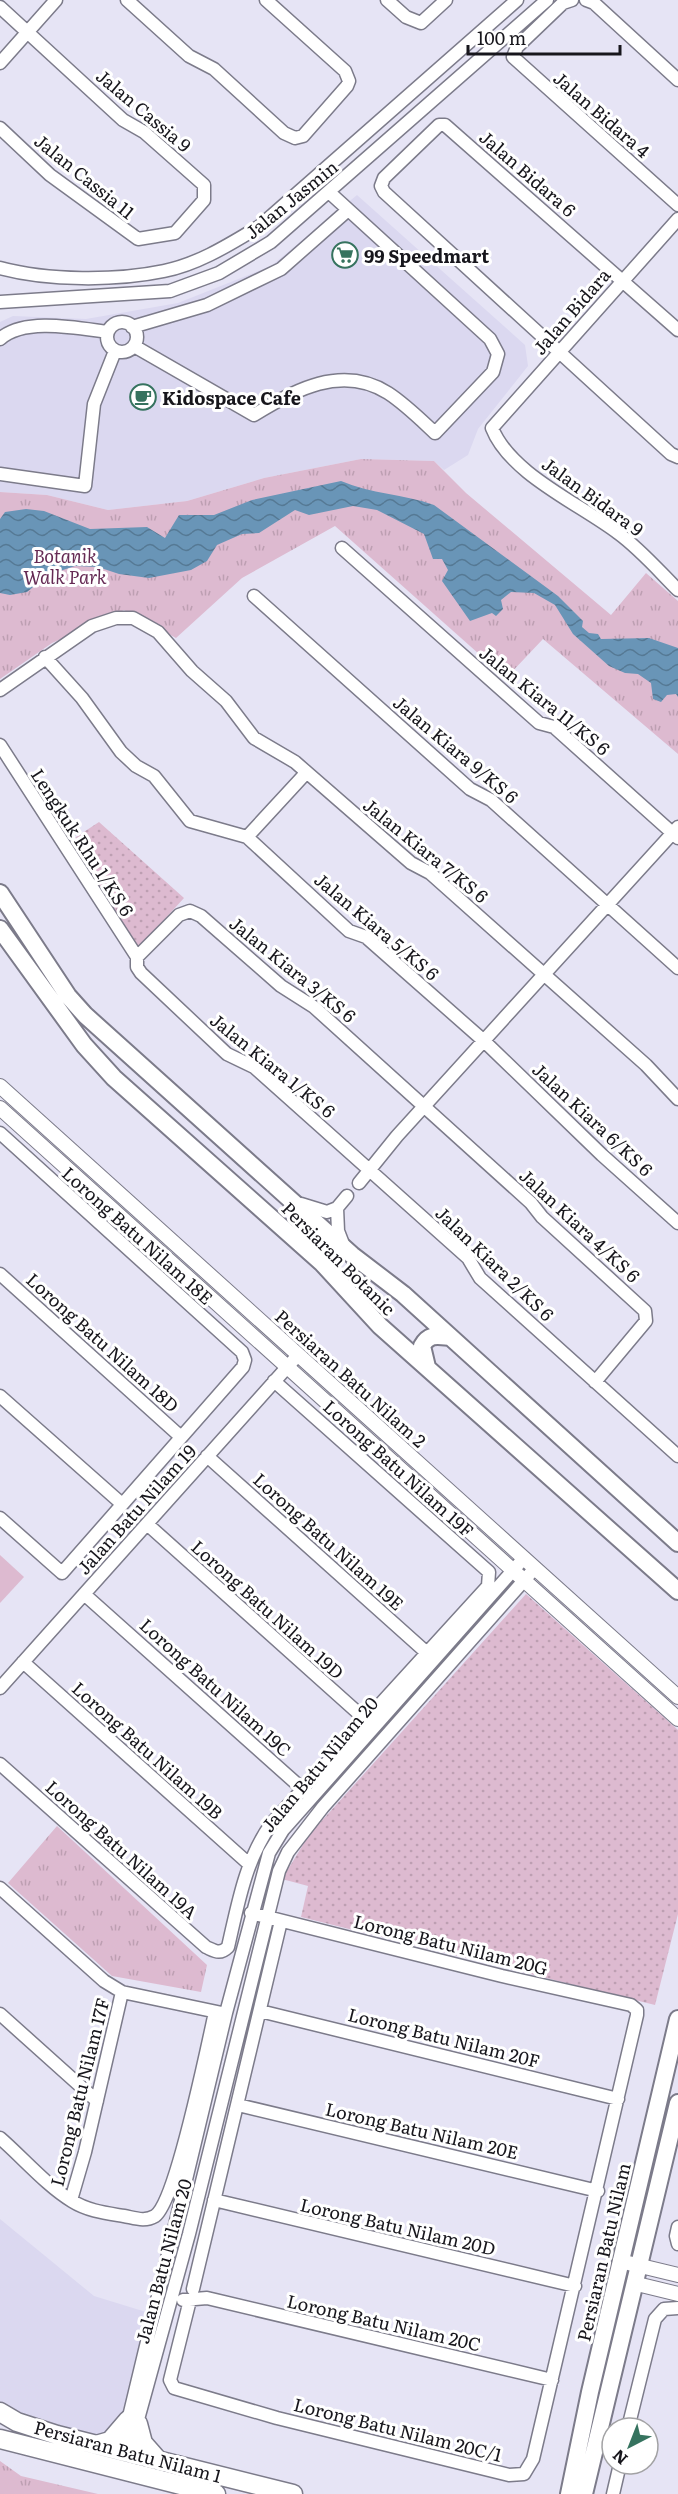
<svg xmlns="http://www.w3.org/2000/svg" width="678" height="2494" font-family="Literata,serif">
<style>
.built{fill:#dbd8f0}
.grass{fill:url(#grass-dots)}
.park{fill:url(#park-tufts)}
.pitch{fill:#ddbad0}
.water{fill:url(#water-waves)}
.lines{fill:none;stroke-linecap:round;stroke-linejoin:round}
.minor-casing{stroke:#7c7b8a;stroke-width:15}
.tertiary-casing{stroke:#7c7b8a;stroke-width:16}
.secondary-casing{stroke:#7c7b8a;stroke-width:20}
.primary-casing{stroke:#7c7b8a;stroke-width:21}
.minor{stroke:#fff;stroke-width:12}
.tertiary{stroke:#fff;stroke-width:14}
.secondary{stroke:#fff;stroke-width:16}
.primary{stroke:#fff;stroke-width:18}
.labels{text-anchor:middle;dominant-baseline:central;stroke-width:6;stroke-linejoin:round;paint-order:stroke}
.street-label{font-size:18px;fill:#17161c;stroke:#fff}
.poi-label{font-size:18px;font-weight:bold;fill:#17161c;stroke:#fff;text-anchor:start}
.park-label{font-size:18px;font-style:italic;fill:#652a54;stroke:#fff}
</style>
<defs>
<pattern id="grass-dots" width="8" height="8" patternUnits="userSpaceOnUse" patternTransform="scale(1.5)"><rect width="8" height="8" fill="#ddbad0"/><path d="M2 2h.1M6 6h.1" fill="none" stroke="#bd9fb2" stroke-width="1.8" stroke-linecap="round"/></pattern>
<pattern id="park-tufts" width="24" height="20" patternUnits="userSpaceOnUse" patternTransform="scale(1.5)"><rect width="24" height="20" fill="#ddbad0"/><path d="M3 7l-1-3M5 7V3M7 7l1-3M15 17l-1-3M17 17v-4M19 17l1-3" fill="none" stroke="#bd9fb2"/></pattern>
<pattern id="water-waves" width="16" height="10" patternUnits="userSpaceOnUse" patternTransform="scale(1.5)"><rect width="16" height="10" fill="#6995b7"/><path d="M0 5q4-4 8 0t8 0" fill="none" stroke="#557994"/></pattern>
</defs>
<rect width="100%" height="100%" fill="#e6e4f5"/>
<path class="built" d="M357,195L525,345L528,366L478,429L468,455L444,470L434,461L361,459L264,478L187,501L108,510L47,495L0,492V322L13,316L86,319L178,303L271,266Z
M0,2219L94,2296L146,2312L125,2418L104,2438L14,2412L0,2402Z"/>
<path class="grass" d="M99,822L184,898L140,946L131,944L67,843Z
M526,1594L678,1730V1914L655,2005L301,1917L308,1886L282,1879L309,1835Z"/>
<path class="park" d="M361,459L434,461L466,493L611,615L646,573L678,601V754L543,639L506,678L335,526L242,578L176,638L124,610L52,643L0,679V492L47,495L108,510L187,501L264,478Z
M57,1826L207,1965L201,1992L112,1976L8,1883Z
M0,2461L21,2476L98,2494H0Z"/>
<path class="pitch" d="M0,1555L24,1577L0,1603Z"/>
<path class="water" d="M341,481C371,494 404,494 434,505L558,596L583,621L582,627L589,633L598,634L601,639L649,638L678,648V697L676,694L667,695L661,702L653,699L651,683L638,674L625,673L609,666L573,634L555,605L534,593L511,592L501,600L503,609L496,616L492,613L470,621L442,581L448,570L442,559H433L424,534L377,510L353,506L309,515L295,510L259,533L242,534L217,545L207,561L191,570L149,578L119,574L98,567L75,566L48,575L27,592L10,595L0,593V519L5,512L26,509L44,511L90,529L147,527L165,538L179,515H214L252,500Z"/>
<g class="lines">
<g class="minor-casing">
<path id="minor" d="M127,0L189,56L214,69L284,133L295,138L303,136L347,86L349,81L345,71L266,0
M387,0L406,17L421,23L446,0
M572,0L563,3L517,47L513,57L678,205
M586,0L594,3L678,80
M0,7L123,120L144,132L204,185V200L175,233L138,239L50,175L0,128
M0,63L56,0
M678,219L492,428C510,474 580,504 618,533C640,549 659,571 678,590
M0,268C48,281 116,281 164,271C199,264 230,244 260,226L517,0
M0,302L170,291L219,273L271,242L547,0
M107 337a15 15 0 1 1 30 0a15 15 0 1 1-30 0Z
M132,327L207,305L281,269L348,210
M678,330L445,125H439L384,178L381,186L384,192L671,454L678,457
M0,339C24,317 77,328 108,332
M134,346L254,415C294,390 342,364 388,393C405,404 420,419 435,433L493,372L498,354L490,339L330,193
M0,474L85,486L94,404L115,351
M342,548L539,723L554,727L678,838
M254,596L470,789L491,800L678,968
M45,657L82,698L121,752L136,766L154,776L190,821L247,837L349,931L366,937L484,1041L602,1155L678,1223
M0,690L92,626L116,618H133L158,632L192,671L226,701L254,738L295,762L411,863L430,873L646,1065L678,1099
M0,745L137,957
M247,837L306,773
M137,957L179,915L190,911L201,916L281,986L314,1007L531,1203L542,1217L645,1311L646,1321L595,1382
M137,957V967L141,973L227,1054L254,1067L468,1258L480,1278L678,1456
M0,1133L242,1352L245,1360L243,1367L62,1573L0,1518
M359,1183L397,1136L678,827
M301,1204L327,1212L337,1208L347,1196
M337,1208L338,1231L343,1244
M0,1274L181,1437
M0,1396L122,1504
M207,1456L427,1653
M147,1524L366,1720
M84,1594L307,1793
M23,1662L249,1864
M0,1688L298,1355
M0,1764L206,1947C215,1951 220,1955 228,1947C238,1904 245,1861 271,1824L488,1586L489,1572L274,1381
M0,1888L104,1981L122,1992L222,2013
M260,2011L618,2099
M0,2014L97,2101
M238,2105L598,2191
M0,2138C22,2157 47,2186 72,2201C88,2211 106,2213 124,2216C135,2218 145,2222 155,2216C176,2201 208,2044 215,2012
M71,2200L85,2152L122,1992
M214,2200L575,2286
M678,2227L676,2236L678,2244
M193,2289L281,1921
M183,2300L207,2298L552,2380
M190,2300L170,2380L174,2388L277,2418L509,2475L524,2474L533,2459L637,2015V2010L631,2005L502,1976L251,1913
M628,2428L655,2319L664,2309L678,2308
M121,2450L226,2013L269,1853L283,1830L524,1558
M129,2452L189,2234L279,1871L288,1852L323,1807L535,1568
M613,2494L620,2464"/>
</g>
<g class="tertiary-casing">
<path id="tertiary" d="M0,1086L678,1697
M0,1108L678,1719
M620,2261L678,2275
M637,2284L678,2294"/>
</g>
<g class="secondary-casing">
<path id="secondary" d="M0,893L68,996L85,1015L352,1255L403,1294L678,1543
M0,929L84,1045L114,1078L322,1263L380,1326L678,1591
M427,1367L422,1346C429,1333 438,1336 450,1337
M569,2494L590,2392L678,2019
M584,2494L678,2103"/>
</g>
<g class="primary-casing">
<path id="primary" d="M0,2412L17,2422L57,2435L293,2494
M138,2424L143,2443L158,2460
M0,2439L216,2494
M96,2445L110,2441L128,2420"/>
</g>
<use href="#minor" class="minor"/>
<use href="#tertiary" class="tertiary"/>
<use href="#secondary" class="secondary"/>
<use href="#primary" class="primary"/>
</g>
<defs>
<g id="supermarket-ring" transform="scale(1.35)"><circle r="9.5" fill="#fff" stroke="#36735f" stroke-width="1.5"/><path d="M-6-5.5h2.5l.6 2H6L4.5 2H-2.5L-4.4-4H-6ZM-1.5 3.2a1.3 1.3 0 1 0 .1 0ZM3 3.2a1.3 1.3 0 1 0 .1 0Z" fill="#36735f"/></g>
<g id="cafe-ring" transform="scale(1.35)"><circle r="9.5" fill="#fff" stroke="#36735f" stroke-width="1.5"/><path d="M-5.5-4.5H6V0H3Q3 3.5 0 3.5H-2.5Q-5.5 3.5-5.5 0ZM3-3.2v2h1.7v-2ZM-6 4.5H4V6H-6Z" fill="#36735f"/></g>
</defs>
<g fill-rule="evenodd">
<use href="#supermarket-ring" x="345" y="255"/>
<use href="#cafe-ring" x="143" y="397"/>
</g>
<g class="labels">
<g class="street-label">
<text transform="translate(144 110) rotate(40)">Jalan Cassia 9</text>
<text transform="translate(602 114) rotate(41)">Jalan Bidara 4</text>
<text transform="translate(528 173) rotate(41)">Jalan Bidara 6</text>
<text transform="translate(85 176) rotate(39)">Jalan Cassia 11</text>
<text transform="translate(291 199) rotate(-39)">Jalan Jasmin</text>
<text transform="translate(571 311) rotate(-49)">Jalan Bidara</text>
<text transform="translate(593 496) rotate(36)">Jalan Bidara 9</text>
<text transform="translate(545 700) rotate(39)">Jalan Kiara 11/KS 6</text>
<text transform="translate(456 749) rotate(40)">Jalan Kiara 9/KS 6</text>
<text transform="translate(83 842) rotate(57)">Lengkuk Rhu 1/KS 6</text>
<text transform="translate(426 850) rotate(39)">Jalan Kiara 7/KS 6</text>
<text transform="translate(377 926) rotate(40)">Jalan Kiara 5/KS 6</text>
<text transform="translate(293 969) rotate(39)">Jalan Kiara 3/KS 6</text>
<text transform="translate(273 1065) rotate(39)">Jalan Kiara 1/KS 6</text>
<text transform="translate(593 1119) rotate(43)">Jalan Kiara 6/KS 6</text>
<text transform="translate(580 1225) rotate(43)">Jalan Kiara 4/KS 6</text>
<text transform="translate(138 1235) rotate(42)">Lorong Batu Nilam 18E</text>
<text transform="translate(339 1258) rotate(45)">Persiaran Botanic</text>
<text transform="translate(495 1263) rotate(44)">Jalan Kiara 2/KS 6</text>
<text transform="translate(103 1342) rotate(42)">Lorong Batu Nilam 18D</text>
<text transform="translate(351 1378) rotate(42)">Persiaran Batu Nilam 2</text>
<text transform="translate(399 1468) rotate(42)">Lorong Batu Nilam 19F</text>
<text transform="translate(136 1509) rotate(-48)">Jalan Batu Nilam 19</text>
<text transform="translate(329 1541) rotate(42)">Lorong Batu Nilam 19E</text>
<text transform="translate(268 1609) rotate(42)">Lorong Batu Nilam 19D</text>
<text transform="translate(216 1687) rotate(42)">Lorong Batu Nilam 19C</text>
<text transform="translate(148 1750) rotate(42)">Lorong Batu Nilam 19B</text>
<text transform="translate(319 1764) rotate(-50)">Jalan Batu Nilam 20</text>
<text transform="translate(122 1849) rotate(42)">Lorong Batu Nilam 19A</text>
<text transform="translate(451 1944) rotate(14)">Lorong Batu Nilam 20G</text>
<text transform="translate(444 2037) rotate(14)">Lorong Batu Nilam 20F</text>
<text transform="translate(79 2092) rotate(-76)">Lorong Batu Nilam 17F</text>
<text transform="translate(422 2130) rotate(13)">Lorong Batu Nilam 20E</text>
<text transform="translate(398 2226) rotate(13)">Lorong Batu Nilam 20D</text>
<text transform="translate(603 2252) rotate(-77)">Persiaran Batu Nilam</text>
<text transform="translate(163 2261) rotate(-75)">Jalan Batu Nilam 20</text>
<text transform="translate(384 2322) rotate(13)">Lorong Batu Nilam 20C</text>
<text transform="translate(398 2429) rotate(14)">Lorong Batu Nilam 20C/1</text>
<text transform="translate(128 2451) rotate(15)">Persiaran Batu Nilam 1</text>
</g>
<g class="poi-label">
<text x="364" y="255">99 Speedmart</text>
<text x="162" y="397">Kidospace Cafe</text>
</g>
<g class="park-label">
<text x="65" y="555">Botanik<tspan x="65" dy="21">Walk Park</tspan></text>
</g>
</g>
<g transform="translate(630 2446) rotate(222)"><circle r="28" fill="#ffffff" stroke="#a2a2a4" stroke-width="1.5"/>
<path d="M0-4.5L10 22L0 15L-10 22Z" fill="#36735f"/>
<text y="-9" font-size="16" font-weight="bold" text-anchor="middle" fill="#17161c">N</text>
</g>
<path d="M468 45v9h152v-9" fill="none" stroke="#17161c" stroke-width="3"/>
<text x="477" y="45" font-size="18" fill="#17161c" stroke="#ffffff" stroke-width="4.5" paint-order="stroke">100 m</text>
</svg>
